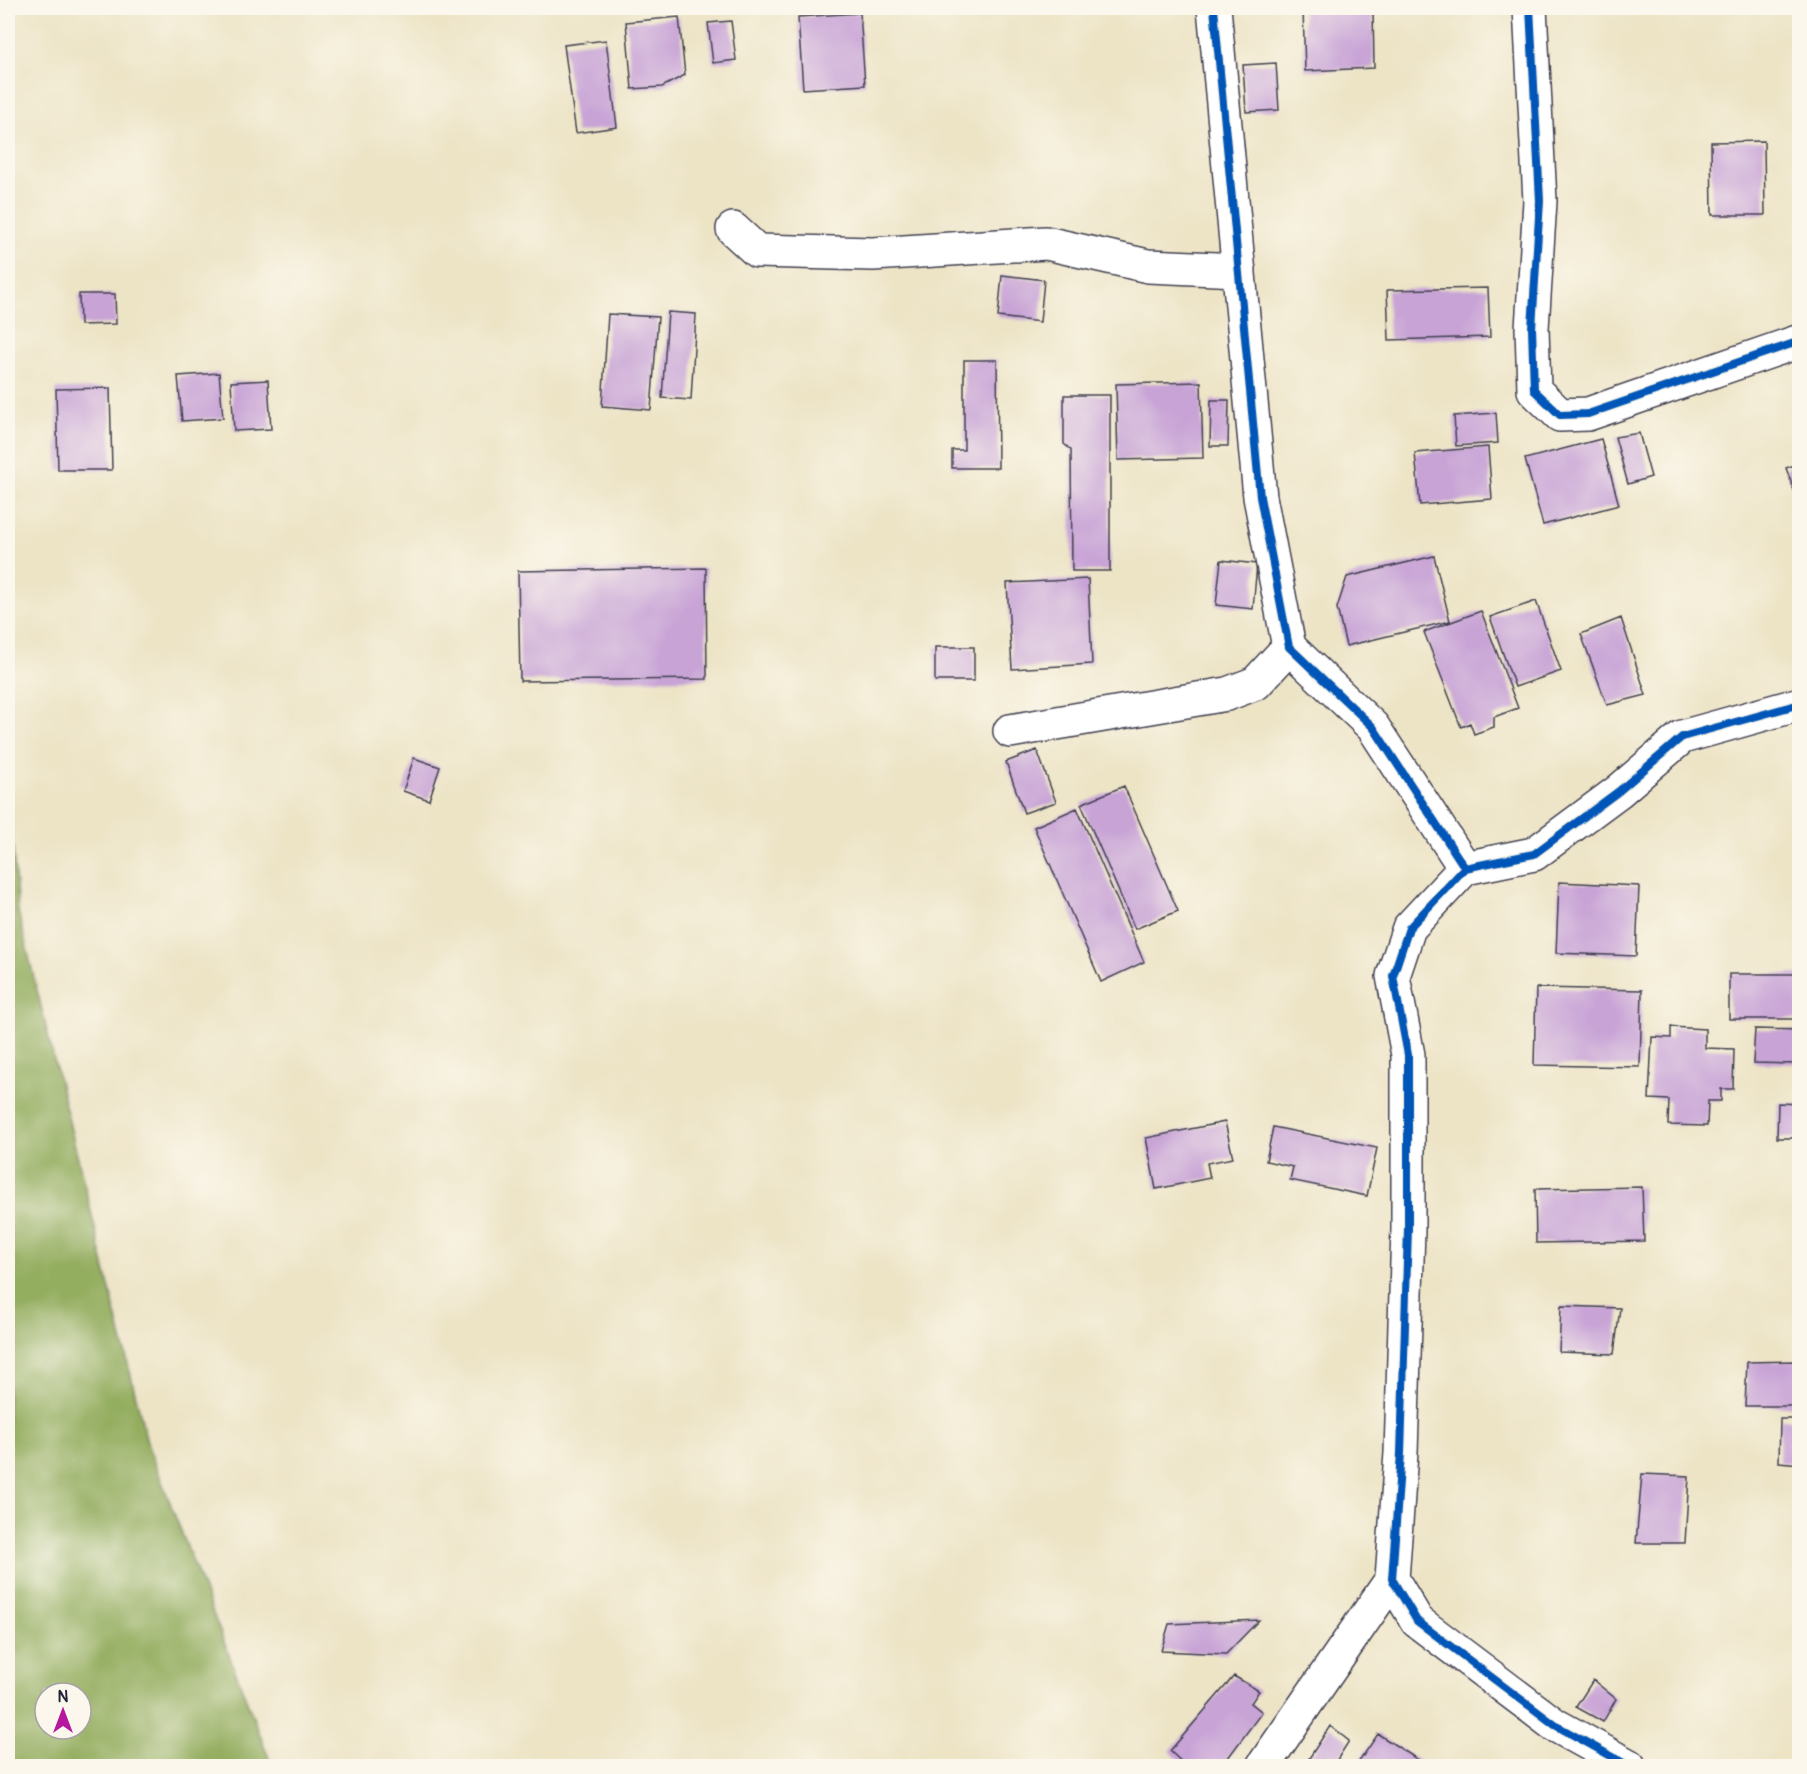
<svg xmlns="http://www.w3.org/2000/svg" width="1807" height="1774" font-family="Pangolin,sans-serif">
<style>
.forest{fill:#94ae60;stroke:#5b684e;stroke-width:1.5;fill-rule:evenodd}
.building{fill:#c7a3d6}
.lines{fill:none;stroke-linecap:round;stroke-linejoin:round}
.street-casing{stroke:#403f50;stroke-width:36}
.street{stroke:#fff;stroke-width:33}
.cycleway-casing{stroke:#fbf7ec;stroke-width:11}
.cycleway{stroke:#0057b8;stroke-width:8}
</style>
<rect width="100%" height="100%" fill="#fbf7ec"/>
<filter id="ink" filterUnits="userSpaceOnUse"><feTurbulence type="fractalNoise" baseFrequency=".0167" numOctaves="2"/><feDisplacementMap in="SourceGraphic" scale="12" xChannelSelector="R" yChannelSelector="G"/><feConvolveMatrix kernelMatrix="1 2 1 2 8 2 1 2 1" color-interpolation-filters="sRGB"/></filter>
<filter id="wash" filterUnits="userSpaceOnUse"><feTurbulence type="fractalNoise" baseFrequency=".008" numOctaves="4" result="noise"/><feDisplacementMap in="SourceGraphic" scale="24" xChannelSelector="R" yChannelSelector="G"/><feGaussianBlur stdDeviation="1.35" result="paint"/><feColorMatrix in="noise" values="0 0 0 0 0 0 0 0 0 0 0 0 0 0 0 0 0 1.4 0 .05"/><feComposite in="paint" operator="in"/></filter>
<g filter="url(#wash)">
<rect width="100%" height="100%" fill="#ede4c6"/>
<path class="forest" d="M8,790L18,912L148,1446L272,1766H8ZM45,1693H81V1729H45Z"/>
<g id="blocks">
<path class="building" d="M1373,8L1374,68L1305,71L1303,9Z
M860,13L865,85L803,89L798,17Z
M679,17L685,75L662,87L632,89L626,22Z
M731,21L736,60L713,63L708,23Z
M606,40L617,127L576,133L564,45Z
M1276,63L1279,110L1246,112L1243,65Z
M1764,141L1765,215H1712L1711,142Z
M1002,275L1044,280L1040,322L998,317Z
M1488,288L1490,337L1389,340L1387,290Z
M79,294H115L116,324L80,325Z
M668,312L696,314L691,400L662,398Z
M608,314L658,317L651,410L602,406Z
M964,360H997L998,468H952V450H964Z
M219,373L223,418L182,421L178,376Z
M268,380L271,429L234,431L231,382Z
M1201,382L1203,458L1118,460L1116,384Z
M110,388L112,470H58L56,389Z
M1064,395H1110V571H1072L1071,450L1064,444Z
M1211,400H1229L1228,446H1210Z
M1496,413L1498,443L1456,446L1454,416Z
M1639,433L1651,477L1628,484L1615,437Z
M1601,439L1619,505L1543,525L1525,459Z
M1488,447L1492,499L1420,505L1415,453Z
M1800,463V504H1799L1786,468Z
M1434,556L1450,621L1346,646L1337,608L1347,577Z
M1221,560L1257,564L1253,609L1216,605Z
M706,568L707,679L520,681L518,571Z
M1088,579L1092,664L1012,669L1007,583Z
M1536,601L1561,671L1515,687L1490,617Z
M1481,611L1518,708L1494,717V727L1474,734L1470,723L1461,727L1424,632Z
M1621,618L1646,695L1607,705L1581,634Z
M935,647H974V681H935Z
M1037,750L1056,802L1024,813L1006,762Z
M414,758L440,767L429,800L403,791Z
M1124,786L1178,911L1135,929L1081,804Z
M1077,808L1144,962L1101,982L1034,827Z
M1559,882L1639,886L1636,956L1556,953Z
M1729,974H1800V1019H1729Z
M1536,988L1642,990L1640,1067L1534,1065Z
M1671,1027L1705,1029V1048L1734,1049L1733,1089H1721V1101H1708L1707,1126L1668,1125L1669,1100L1649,1099L1652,1037L1671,1038Z
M1755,1029L1800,1030V1064L1753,1063Z
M1778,1103L1800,1104V1138H1777Z
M1225,1122L1233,1158L1207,1163L1210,1178L1156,1189L1146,1138Z
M1273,1127L1377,1148L1367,1196L1290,1180L1293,1167L1266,1161Z
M1642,1187L1644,1241L1536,1243L1535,1189Z
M1561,1306L1620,1308L1614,1354L1559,1352Z
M1800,1361V1406H1745L1747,1362Z
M1780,1419H1800V1464L1779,1462Z
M1642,1474L1689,1476L1685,1543H1636Z
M1259,1620L1226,1654L1161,1651L1169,1624Z
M1234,1676L1259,1691L1251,1703L1262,1712L1222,1766H1186L1170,1751Z
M1593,1680L1616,1699L1603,1722L1576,1707Z
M1330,1726L1349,1741L1333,1766H1304Z
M1378,1734L1420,1761L1416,1766H1356Z"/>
</g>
</g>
<g filter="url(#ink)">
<use href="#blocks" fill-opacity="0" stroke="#403f50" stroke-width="1.5"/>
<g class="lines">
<g class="street-casing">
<path id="street" d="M1214,8L1260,497L1289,647L1373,727L1465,868L1534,854L1619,791L1682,737L1800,704
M1530,8L1540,201L1532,328L1534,390L1560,415L1588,414L1800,341
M733,229L757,251L873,254L1046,243L1148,266L1239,270
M1010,731L1227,694L1256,683L1289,647
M1465,868L1409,928L1393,976L1408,1055V1229L1401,1453L1392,1579L1417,1621L1555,1725L1629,1766
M1263,1766L1392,1579"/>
</g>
<use href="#street" class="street"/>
<g class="cycleway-casing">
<path id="cycleway" d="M1214,8L1260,497L1289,647L1373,727L1465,868L1534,854L1619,791L1682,737L1800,704
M1530,8L1540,201L1532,328L1534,390L1560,415L1588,414L1800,341
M1465,868L1409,928L1393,976L1408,1055V1229L1401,1453L1392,1579L1417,1621L1555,1725L1629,1766"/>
</g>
<use href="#cycleway" class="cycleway"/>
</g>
</g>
<rect width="1807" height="1774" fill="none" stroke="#fbf7ec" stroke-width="30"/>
<g transform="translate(63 1711)"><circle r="28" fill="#fbf7ec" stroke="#a4a2a5" stroke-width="1.5"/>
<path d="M0-4.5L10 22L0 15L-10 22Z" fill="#b5179e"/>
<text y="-9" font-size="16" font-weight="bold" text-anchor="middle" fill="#22223b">N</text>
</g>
</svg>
